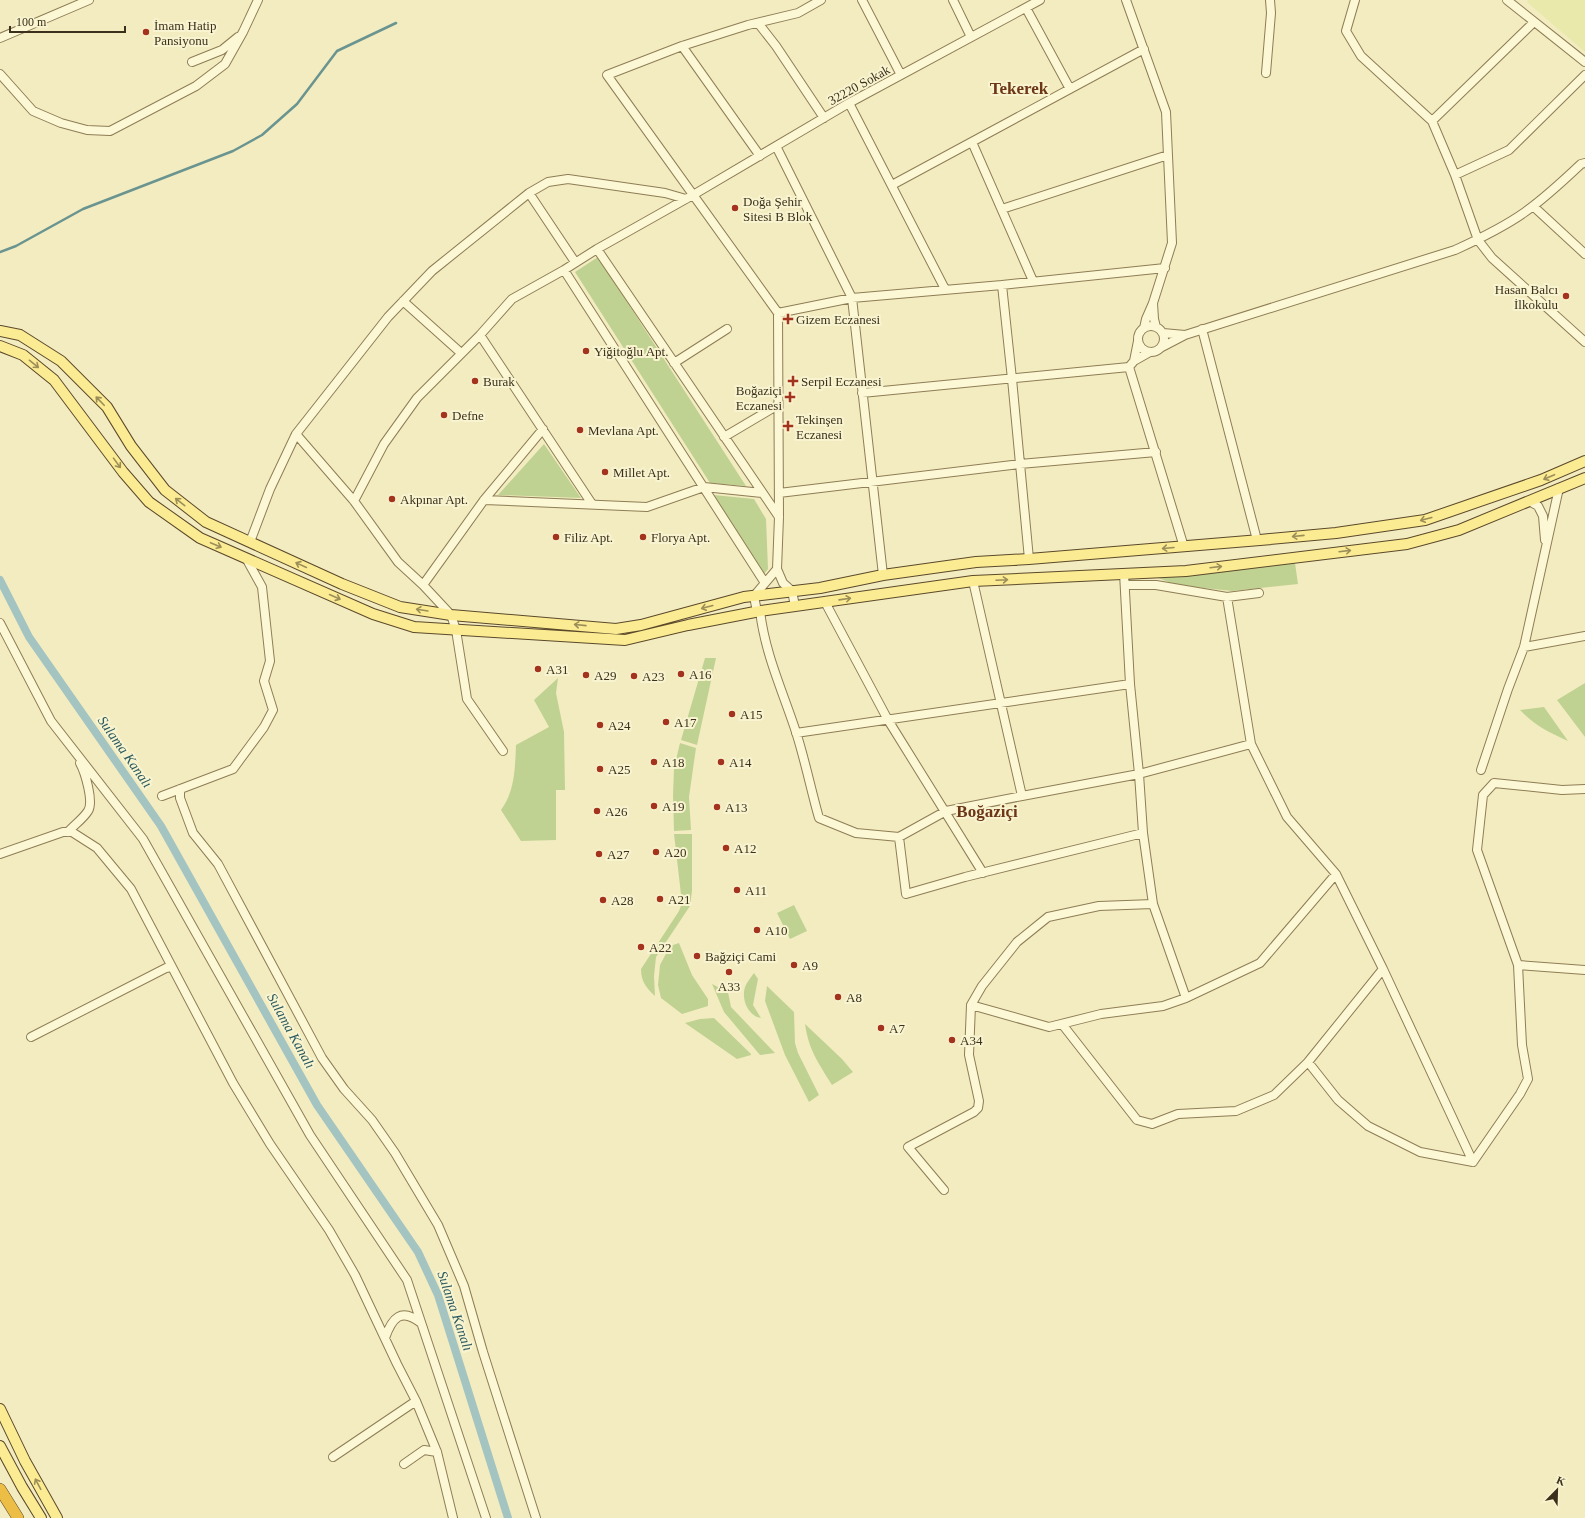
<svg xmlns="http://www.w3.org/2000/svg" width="1585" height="1518" font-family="'Times New Roman',serif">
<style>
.farmland{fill:#e9e9ac}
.green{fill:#c0d292}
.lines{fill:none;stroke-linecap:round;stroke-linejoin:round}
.stream{stroke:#699490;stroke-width:2.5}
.canal{stroke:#a3c4c0;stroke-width:8}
.minor-casing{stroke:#8e7d55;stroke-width:10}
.major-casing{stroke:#5b492a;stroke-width:12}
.highway-casing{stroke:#5b492a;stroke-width:12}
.minor{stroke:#fcf7d4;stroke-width:8}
.major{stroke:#fbeb93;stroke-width:10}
.highway{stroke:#ecbe46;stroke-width:11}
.oneway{stroke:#9c8e58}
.poi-dot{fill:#a4331e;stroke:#f9f4d0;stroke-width:1.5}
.labels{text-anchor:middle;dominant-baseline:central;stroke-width:4;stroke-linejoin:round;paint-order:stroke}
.poi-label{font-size:13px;fill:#3c301c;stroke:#f9f4d0;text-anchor:start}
.street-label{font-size:13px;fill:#3c301c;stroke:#f9f4d0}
.water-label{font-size:14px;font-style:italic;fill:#29585d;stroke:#f9f4d0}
.district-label{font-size:17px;font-weight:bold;fill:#6d3616;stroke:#f9f4d0}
</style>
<rect width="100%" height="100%" fill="#f3ecc0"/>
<path class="farmland" d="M1528,0H1585V52L1527,2Z"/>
<path class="green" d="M598,257L746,486L710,483L575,272Z
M544,444L581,498L498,495Z
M714,495L754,499L766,519L768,569L764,574Z
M1295,563L1298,584L1232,591L1176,585L1158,578Z
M705,658H716L697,745L681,740Z
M558,678L556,693L564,732L565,790H556V840L521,841L501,810C515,791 515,768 516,745L549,727L534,700Z
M1585,683V737L1557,700Z
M1544,707L1568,741C1548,732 1535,726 1520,710Z
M680,743L696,748L689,797L691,830L674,831L673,795L674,768Z
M674,834H692V891L690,906L656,957L654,976L655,996C646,988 641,981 641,969L679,911L682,903Z
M794,905L807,931L790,939L777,913Z
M679,943L692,975L708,999V1006L682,1014L661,998L658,985L660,965L670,946Z
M754,973L758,979L753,1005L761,1018C748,1016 741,999 745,987C747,982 751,977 754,973Z
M712,984L728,992L731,1007L775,1053L760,1055L724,1012Z
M767,986L794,1012L795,1043L798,1053L819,1095L809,1102L785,1055L765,1001Z
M714,1018L751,1054V1055L737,1059L685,1023L700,1019Z
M805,1024L842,1059L853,1072L832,1085C818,1062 809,1051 805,1024Z"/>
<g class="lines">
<path class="stream" d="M0,252L16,246L83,209L233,151L262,135L297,104L337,51L396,23"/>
<path class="canal" d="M0,580L29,637L161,826L317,1105L418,1252L438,1295L508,1518"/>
<g class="minor-casing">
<path id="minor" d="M862,0L901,75
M953,0L971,37
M1126,0L1166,112L1172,243L1153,303
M1355,0L1346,31L1361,56L1432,121L1455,175L1478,240L1492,258L1585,342
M1507,0L1585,62
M1026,8L1070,89
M758,23L776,46L824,118
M0,38L89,0
M682,46L760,156
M192,62L222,50L238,37
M1266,73L1271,13L1270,0
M0,74L33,111L61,123L87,130L110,131L196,86L225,64L243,32L258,0
M849,103L945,289
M1432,121L1534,22
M972,142L1033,281
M776,146L852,298L883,575
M1455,175L1509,150L1585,75
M892,185L1144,49
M529,193L575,262
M1533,206L1585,254
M1002,209L1168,155
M597,249L779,517
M564,270L765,583
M1002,285L1012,379L1029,559
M403,301L461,353
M778,313L852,298L1002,285L1165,268
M1138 339a13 13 0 1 1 26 0a13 13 0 1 1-26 0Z
M1144,328L1146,319L1153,303L1154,319L1156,327
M1202,329L1257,540
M480,335L592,504
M1185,335L1455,250C1479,239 1504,227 1525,212C1545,198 1563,181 1581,164L1585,163
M1138,341L1134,361L1150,352
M1162,347L1185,335L1163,333
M1134,361L1129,367L1184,547
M674,363L727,329
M862,393L1129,367
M296,434L354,501L398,562L423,585L451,615L456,630L467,699L503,751
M724,437L778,405
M779,493L1020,464L1156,452
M484,500L647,507L704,487L762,493
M354,501L384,444L417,398L480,335L512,299L564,270L597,249L693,195L849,103L1040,0
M1529,501L1538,506L1543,516L1545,540
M250,542L270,489L296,434L388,317L432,271L529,193L548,182L568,179L665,193L686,199
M777,569L783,583L792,591L795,606
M1124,573L1130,684L1139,774L1251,744
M423,585L484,500L543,429
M1125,585H1156L1227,597L1259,593
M825,602L888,720L983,873
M760,611C765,654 783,692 796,732C805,760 811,790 819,818L856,833L899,837
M757,612L754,596L777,569L779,517L778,313L607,75L682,46L748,25L798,13L821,0
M0,623L51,721L143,839L310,1135L407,1280L486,1518
M1524,647L1585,636
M796,733L1130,684
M1481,770L1508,689L1524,647L1559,488
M180,789V798L193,833L218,864L322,1058L344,1089L372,1120L395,1153L438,1225L464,1286L483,1352L536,1518
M162,796L233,769L264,727L273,710L264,681L270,661L262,587L246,558
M1022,796L946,811L899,837L906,894L965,877L1143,833
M68,832C74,825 83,819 88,811C94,802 85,772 80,763
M0,854L63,832H72L97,848L131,889L233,1083L270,1144L329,1230L355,1275L397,1364L416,1401L437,1452L453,1518
M1153,904L1186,998L1260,963L1336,874
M1518,965L1585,970
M1383,969L1473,1162
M971,1005L1049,1027L1101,1014L1163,1006L1186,998
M1062,1024L1137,1120L1152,1124L1178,1114L1236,1111L1274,1095L1308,1062L1383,969L1336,874L1287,817L1251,744L1227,597
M31,1037L166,968L172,967
M1308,1062L1338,1100L1368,1126L1420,1152L1473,1162
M1473,1162L1520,1094L1528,1079L1522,1045L1518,965L1477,850L1483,795L1494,783L1562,790L1585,789
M944,1190L908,1147L974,1112L978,1108L979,1101L969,1055L971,1005L982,986L1017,942L1048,917L1099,906L1153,904L1143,833L1139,774L1022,796L973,581
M385,1338C392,1318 401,1307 421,1323
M333,1457L416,1401
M404,1464L424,1450L437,1452"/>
</g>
<g class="major-casing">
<path id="major" d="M0,331L20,335L61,361L107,407L131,446L165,490L206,522L342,584L400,607L451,615L616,629L641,625L744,597L820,588L883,575L976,562L1029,559L1260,540L1336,533L1425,520L1541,480L1585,461
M0,346L23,355L54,380L123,472L149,502L200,538L373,614L414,627L625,640L688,625L760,611L973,581L1186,571L1407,544L1459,530L1585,478
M0,1409L25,1461L57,1518
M0,1446L22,1487L41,1518"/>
</g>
<g class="highway-casing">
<path id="highway" d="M0,1489L18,1518"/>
</g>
<use href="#minor" class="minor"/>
<use href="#major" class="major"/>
<use href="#highway" class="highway"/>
</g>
<defs><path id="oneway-shaft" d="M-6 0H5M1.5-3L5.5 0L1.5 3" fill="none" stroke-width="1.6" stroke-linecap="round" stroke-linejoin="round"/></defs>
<g class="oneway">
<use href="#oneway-shaft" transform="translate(34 364) rotate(39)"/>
<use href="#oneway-shaft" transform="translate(100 401) rotate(-134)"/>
<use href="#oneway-shaft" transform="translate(117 463) rotate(54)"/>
<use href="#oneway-shaft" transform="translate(1549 477) rotate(157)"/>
<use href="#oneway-shaft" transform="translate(180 502) rotate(-142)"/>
<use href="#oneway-shaft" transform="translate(1426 519) rotate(165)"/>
<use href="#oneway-shaft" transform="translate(1298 536) rotate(174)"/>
<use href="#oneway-shaft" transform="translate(216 545) rotate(23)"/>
<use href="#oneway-shaft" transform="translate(1168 548) rotate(175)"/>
<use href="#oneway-shaft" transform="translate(1345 551) rotate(-7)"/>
<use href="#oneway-shaft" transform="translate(301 565) rotate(-155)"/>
<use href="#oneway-shaft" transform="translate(1216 567) rotate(-7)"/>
<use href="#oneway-shaft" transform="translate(1002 580) rotate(-3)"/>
<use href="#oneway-shaft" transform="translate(335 597) rotate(24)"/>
<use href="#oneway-shaft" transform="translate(845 599) rotate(-8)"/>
<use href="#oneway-shaft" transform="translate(707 607) rotate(165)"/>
<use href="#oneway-shaft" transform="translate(422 610) rotate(-171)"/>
<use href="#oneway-shaft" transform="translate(580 625) rotate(-174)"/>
<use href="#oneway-shaft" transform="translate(38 1484) rotate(-118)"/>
</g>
<g class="poi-dot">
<circle cx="146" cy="32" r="4"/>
<circle cx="735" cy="208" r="4"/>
<circle cx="1566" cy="296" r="4"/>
<path d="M786 313h4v4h4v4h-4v4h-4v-4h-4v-4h4z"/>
<circle cx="586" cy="351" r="4"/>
<circle cx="475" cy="381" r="4"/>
<path d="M791 375h4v4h4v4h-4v4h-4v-4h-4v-4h4z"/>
<path d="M788 391h4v4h4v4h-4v4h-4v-4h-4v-4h4z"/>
<circle cx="444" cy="415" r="4"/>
<path d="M786 420h4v4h4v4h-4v4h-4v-4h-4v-4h4z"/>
<circle cx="580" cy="430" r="4"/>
<circle cx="605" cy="472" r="4"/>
<circle cx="392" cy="499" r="4"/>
<circle cx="556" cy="537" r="4"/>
<circle cx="643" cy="537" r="4"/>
<circle cx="538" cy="669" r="4"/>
<circle cx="681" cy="674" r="4"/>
<circle cx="586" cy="675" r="4"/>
<circle cx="634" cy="676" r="4"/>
<circle cx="732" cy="714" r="4"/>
<circle cx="666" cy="722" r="4"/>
<circle cx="600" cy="725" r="4"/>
<circle cx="654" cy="762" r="4"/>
<circle cx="721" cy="762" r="4"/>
<circle cx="600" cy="769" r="4"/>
<circle cx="654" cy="806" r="4"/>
<circle cx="717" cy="807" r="4"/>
<circle cx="597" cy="811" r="4"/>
<circle cx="726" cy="848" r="4"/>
<circle cx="656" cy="852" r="4"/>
<circle cx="599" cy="854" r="4"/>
<circle cx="737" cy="890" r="4"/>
<circle cx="660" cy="899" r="4"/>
<circle cx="603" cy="900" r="4"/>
<circle cx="757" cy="930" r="4"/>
<circle cx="641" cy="947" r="4"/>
<circle cx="697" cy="956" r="4"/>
<circle cx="794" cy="965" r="4"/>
<circle cx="729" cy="972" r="4"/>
<circle cx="838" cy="997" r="4"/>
<circle cx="881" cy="1028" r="4"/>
<circle cx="952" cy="1040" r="4"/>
</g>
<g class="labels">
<g class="poi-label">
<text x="154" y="25">İmam Hatip<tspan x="154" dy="15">Pansiyonu</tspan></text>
<text x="743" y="201">Doğa Şehir<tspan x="743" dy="15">Sitesi B Blok</tspan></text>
<text x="1558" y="289" text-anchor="end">Hasan Balcı<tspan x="1558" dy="15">İlkokulu</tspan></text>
<text x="796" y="319">Gizem Eczanesi</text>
<text x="594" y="351">Yiğitoğlu Apt.</text>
<text x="483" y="381">Burak</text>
<text x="801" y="381">Serpil Eczanesi</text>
<text x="782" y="390" text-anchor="end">Boğaziçi<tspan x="782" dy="15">Eczanesi</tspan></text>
<text x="452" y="415">Defne</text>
<text x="796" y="419">Tekinşen<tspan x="796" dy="15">Eczanesi</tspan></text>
<text x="588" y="430">Mevlana Apt.</text>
<text x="613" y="472">Millet Apt.</text>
<text x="400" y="499">Akpınar Apt.</text>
<text x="564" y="537">Filiz Apt.</text>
<text x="651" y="537">Florya Apt.</text>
<text x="546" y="669">A31</text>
<text x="689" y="674">A16</text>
<text x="594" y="675">A29</text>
<text x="642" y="676">A23</text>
<text x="740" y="714">A15</text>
<text x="674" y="722">A17</text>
<text x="608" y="725">A24</text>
<text x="662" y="762">A18</text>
<text x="729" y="762">A14</text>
<text x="608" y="769">A25</text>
<text x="662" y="806">A19</text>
<text x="725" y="807">A13</text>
<text x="605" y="811">A26</text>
<text x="734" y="848">A12</text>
<text x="664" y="852">A20</text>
<text x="607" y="854">A27</text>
<text x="745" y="890">A11</text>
<text x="668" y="899">A21</text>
<text x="611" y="900">A28</text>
<text x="765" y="930">A10</text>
<text x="649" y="947">A22</text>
<text x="705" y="956">Bağziçi Cami</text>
<text x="802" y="965">A9</text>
<text x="729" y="986" text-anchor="middle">A33</text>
<text x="846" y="997">A8</text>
<text x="889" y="1028">A7</text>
<text x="960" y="1040">A34</text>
</g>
<g class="street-label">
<text transform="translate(859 85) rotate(-29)">32220 Sokak</text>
</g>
<g class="water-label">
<text transform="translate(125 752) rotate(55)">Sulama Kanalı</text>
<text transform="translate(291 1031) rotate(61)">Sulama Kanalı</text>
<text transform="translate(455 1311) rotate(71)">Sulama Kanalı</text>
</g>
<g class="district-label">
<text x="1019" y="88">Tekerek</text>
<text x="987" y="811">Boğaziçi</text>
</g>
</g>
<g transform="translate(1557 1490) rotate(23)" stroke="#f9f4d0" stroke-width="3" paint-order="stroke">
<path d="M0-3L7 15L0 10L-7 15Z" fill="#3c301c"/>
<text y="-6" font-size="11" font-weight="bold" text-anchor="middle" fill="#3c301c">K</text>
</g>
<path d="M10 26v6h115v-6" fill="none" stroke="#3c301c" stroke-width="2"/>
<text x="16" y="26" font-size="12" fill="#3c301c" stroke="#f9f4d0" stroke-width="3" paint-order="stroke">100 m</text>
</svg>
